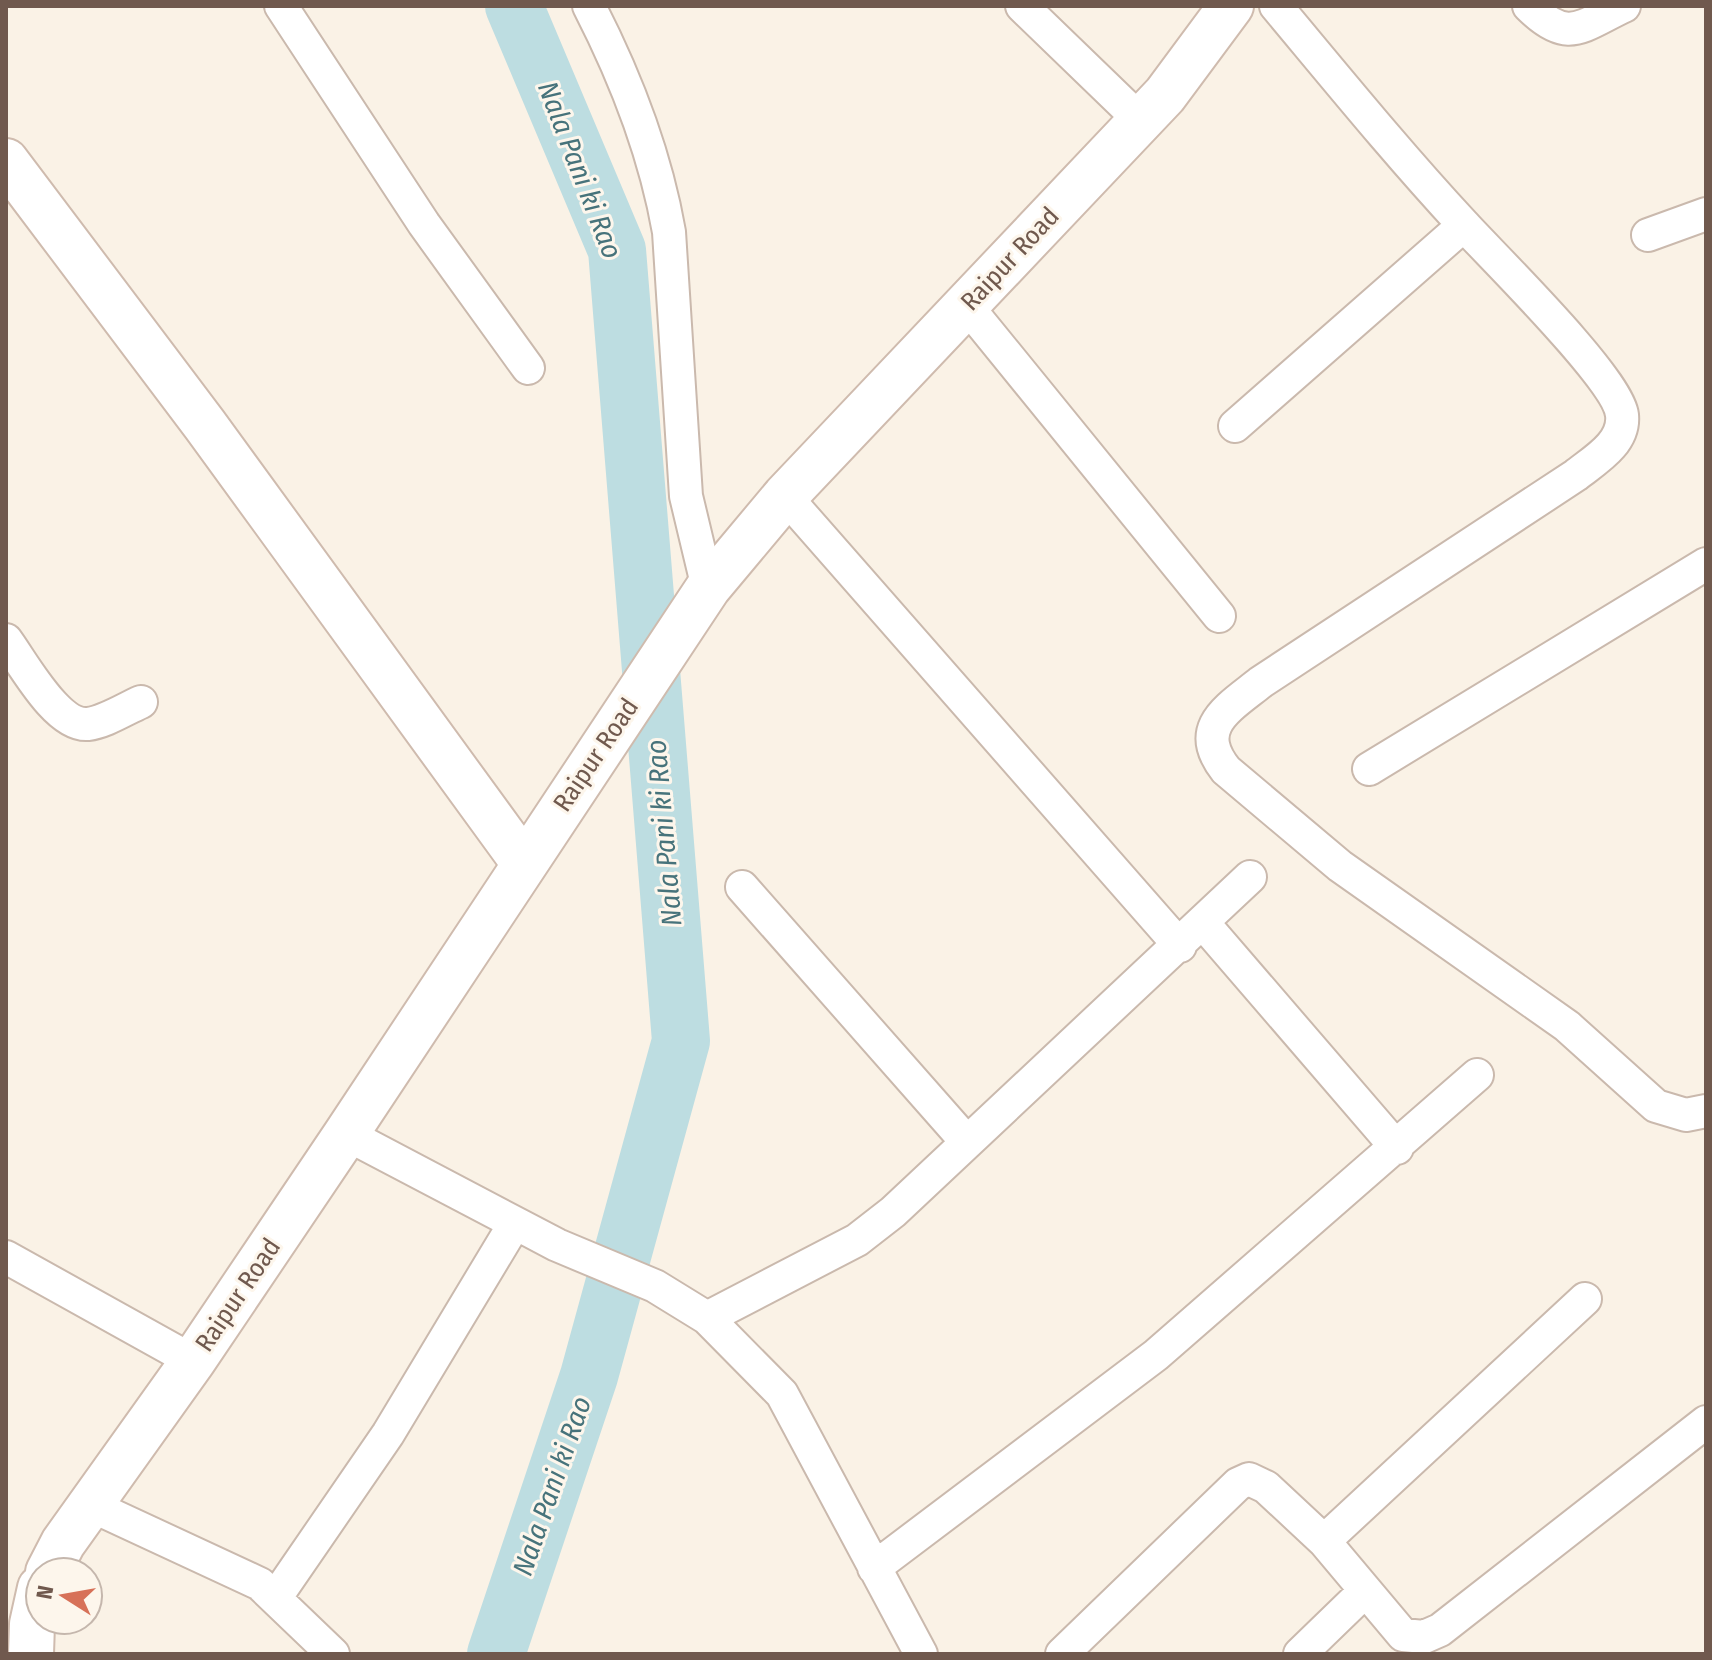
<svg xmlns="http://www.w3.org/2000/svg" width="1712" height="1660" font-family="'Fira Sans Condensed',sans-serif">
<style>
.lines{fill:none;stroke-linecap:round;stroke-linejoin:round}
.river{stroke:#bddde1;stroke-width:58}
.street-casing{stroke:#cab9ad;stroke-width:36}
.secondary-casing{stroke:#cfbbae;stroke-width:48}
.street{stroke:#fff;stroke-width:32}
.secondary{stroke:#fff;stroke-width:44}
.labels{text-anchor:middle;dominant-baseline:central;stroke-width:6;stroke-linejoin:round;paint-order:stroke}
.street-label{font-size:26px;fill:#70594e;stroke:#fdf6ec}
.water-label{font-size:28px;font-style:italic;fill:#47737b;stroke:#fdf6ec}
</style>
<rect width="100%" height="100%" fill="#faf2e6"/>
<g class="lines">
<path class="river" d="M496,1654L589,1376L681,1041L617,250L514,6"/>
<g class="street-casing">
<path id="street" d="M281,6L424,224L528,368
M589,6C626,78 655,152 669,232L686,496L708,588
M1022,6L1141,121
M1276,6C1337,79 1398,154 1463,224C1493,257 1618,379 1622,415C1625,443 1595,460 1576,475L1261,682C1229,708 1192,727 1226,770L1340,866L1567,1026L1656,1106L1686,1115L1706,1111
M1529,6C1568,45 1581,26 1624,6
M1648,235L1706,214
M966,305L1219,616
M1235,426L1464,225
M785,496L1180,946
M6,640C23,663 57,727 88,724C105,722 125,709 141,702
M1369,769L1706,564
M742,887L966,1141
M1204,924L1397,1148
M346,1134L557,1245L655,1286L707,1318L782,1394L921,1654
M6,1257L193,1361
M707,1318L857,1240L893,1212L1250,877
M90,1505L260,1584L333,1654
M1324,1541L1585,1299
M874,1568L1156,1355L1477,1075
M276,1597L388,1434L515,1223
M1062,1654L1238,1484L1249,1479L1266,1487L1324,1541L1403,1635L1424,1637L1440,1630L1706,1422
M1300,1654L1364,1592"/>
</g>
<g class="secondary-casing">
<path id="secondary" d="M6,161L205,425L523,862
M48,1572L63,1543L193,1361L346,1134L708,588L785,496L1165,95L1231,6
M31,1654L32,1624L40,1588"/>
</g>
<use href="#street" class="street"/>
<use href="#secondary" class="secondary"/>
</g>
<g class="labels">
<g class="street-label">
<text transform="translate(1010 259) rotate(-47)">Raipur Road</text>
<text transform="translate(596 755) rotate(-56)">Raipur Road</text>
<text transform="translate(238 1295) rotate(-56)">Raipur Road</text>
</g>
<g class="water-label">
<text transform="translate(580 170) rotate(69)">Nala Pani ki Rao</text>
<text transform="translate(664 833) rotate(-95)">Nala Pani ki Rao</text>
<text transform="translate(552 1486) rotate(-71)">Nala Pani ki Rao</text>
</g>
</g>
<rect width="1712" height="1660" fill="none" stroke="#70594e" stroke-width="16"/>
<g transform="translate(64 1596) rotate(281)"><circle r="38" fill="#fdf6ec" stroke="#c5b7ad" stroke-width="2"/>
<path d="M0-6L14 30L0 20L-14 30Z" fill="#d77158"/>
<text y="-12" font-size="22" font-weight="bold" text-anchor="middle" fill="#70594e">N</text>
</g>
</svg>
